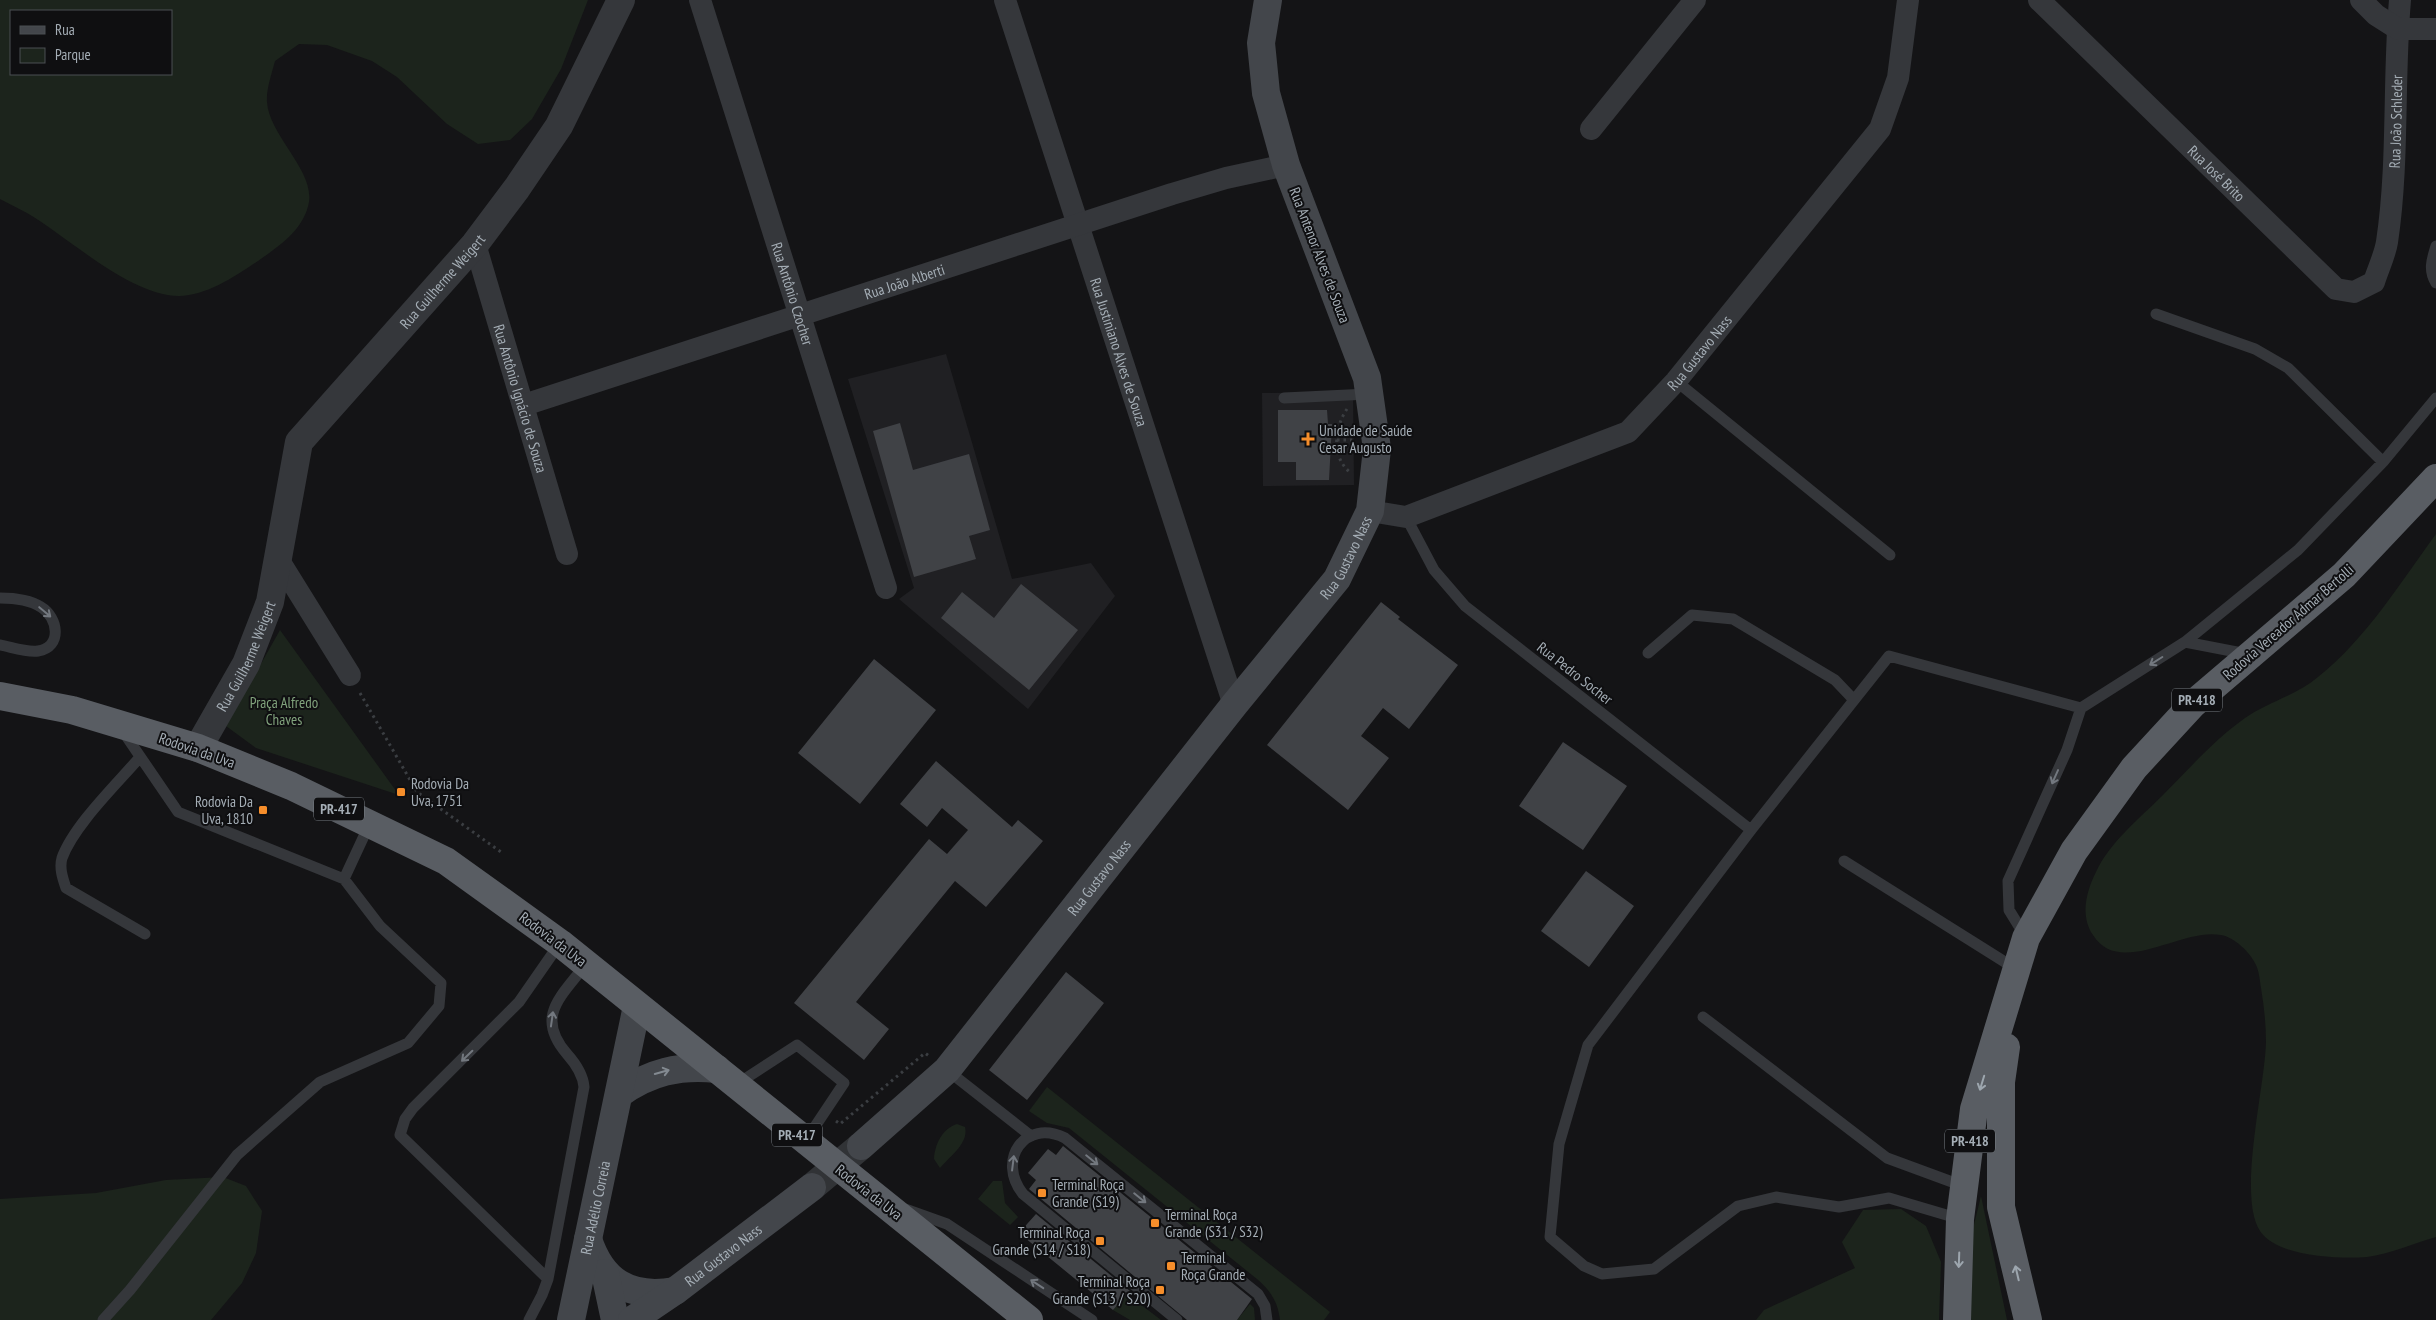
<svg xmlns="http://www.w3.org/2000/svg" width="2436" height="1320" font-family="'PT Sans Narrow',sans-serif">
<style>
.built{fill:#202023}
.green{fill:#1c241c;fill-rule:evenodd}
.building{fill:#404246}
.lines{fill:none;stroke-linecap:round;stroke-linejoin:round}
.secondary-tunnel{stroke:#313336;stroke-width:28;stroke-dasharray:28 14;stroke-linecap:butt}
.path{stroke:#3b3e42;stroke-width:3;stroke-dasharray:2.5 4;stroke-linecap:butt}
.service{stroke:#35373b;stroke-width:11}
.minor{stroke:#35373b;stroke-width:22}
.tertiary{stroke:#35373b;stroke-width:28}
.secondary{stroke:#43464b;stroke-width:28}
.trunk{stroke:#595d63;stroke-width:28}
.oneway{stroke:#73787f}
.oneway2{stroke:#838a91}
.oneway3{stroke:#9da6ae}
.poi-dot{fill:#f68e2b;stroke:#0f0f11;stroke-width:2}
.labels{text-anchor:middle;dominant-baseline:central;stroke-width:4;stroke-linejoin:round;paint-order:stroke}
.shield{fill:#0f0f11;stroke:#787e84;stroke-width:1}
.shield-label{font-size:14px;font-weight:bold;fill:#a5aeb6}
.street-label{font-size:15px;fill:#a5aeb6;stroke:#0f0f11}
.poi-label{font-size:15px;fill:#a5aeb6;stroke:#0f0f11;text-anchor:start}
.park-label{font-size:15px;fill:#80a27c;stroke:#0f0f11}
</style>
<rect width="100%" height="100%" fill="#141416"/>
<path class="built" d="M946,354L1012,579L1091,563L1115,596L1028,709L899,599L914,588L848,379Z
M1353,392L1354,485L1263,486L1262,393Z"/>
<path class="green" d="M0,0H588L561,69L532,119L510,140L478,144L447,124L397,77L372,61L327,45L299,44L275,61C272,73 266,89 267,102C269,135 314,170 309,202C304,230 279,246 258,261C236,276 206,296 179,296C128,295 70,238 27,213C18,208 9,204 0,199ZM11,11H171V74H11Z
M2436,534V1237C2414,1243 2390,1254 2367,1257C2339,1259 2277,1257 2260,1231C2237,1196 2265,1087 2266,1042C2266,1024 2264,1006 2261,988C2260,981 2259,971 2256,965C2250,952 2234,937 2221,935C2182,927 2120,978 2093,935C2080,916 2086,892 2096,872C2110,842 2139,819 2162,796C2189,769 2214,740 2245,718C2268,702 2297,695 2318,677C2366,639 2400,583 2436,534Z
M280,630L399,795L256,748L226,726Z
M1047,1087L1330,1312L1324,1320H1280C1278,1302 1270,1290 1257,1279L1069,1128L1047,1123L1029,1111Z
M957,1124L965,1127C969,1143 950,1156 940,1168L934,1159C935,1144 942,1129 957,1124Z
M223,1177L246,1186L262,1211L256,1253L242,1283L211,1320H0V1199L96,1193L166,1180Z
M993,1181H1002L1005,1203L1018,1217L1010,1225L978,1199Z
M1981,1196L2007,1320H1966L1969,1245Z
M1901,1209L1926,1226L1941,1262L1939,1320H1756L1764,1310L1855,1268L1842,1242L1863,1210Z
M1127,1294L1161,1320H1130L1113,1310Z
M1250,1304L1254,1308L1255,1320H1237Z"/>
<path class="building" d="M1278,410H1327L1328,424H1332L1329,480H1296V462H1278Z
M900,423L913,470L969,454L990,530L969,536L976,559L914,577L873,431Z
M1021,584L1078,630L1029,690L941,618L962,592L994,618Z
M1381,602L1400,617L1398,619L1458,665L1409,729L1383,708L1361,736L1389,758L1348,810L1267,745Z
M874,659L936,710L860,804L798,753Z
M1563,742L1627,786L1583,850L1519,806Z
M936,761L1012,827L1018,820L1043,841L986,907L955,881L856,1002L889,1029L864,1060L794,1003L929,839L947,854L968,830L942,808L927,827L900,804Z
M1586,871L1634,906L1589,967L1541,931Z
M1066,972L1104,1003L1027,1100L989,1070Z
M1063,1146L1252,1299L1237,1320H1187L1029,1189L1036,1180L1028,1173L1048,1149L1056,1155Z
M1036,1214L1130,1291L1113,1310L1019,1233Z"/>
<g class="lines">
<path class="secondary-tunnel" d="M812,1187L861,1146"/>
<path class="path" d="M1347,409C1334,428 1331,458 1351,473
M1337,440H1352
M360,693L417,792L501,852
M836,1121L840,1124L925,1053L929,1056"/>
<path class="service" d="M2436,246C2432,259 2428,270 2436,283
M2156,314L2255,349L2288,368L2383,462
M1676,381L1890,555
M1284,398L1369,394
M1406,517L1434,570L1465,606L1751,830
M0,598C13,598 30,600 41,607C58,617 63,647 38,651C28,653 11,647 0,645
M2185,642L2298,550L2383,462L2436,398
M1648,653L1692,615L1733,619L1835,680L1854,700
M122,730L178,812L344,879
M140,757C117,784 74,825 62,858C59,868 63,879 66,888L145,934
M1844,861L2016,969
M2025,936L2009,910L2008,881L2067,750L2081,708L2185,642L2247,654
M1703,1017L1887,1158L1963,1186
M947,1070L1031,1136
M737,1084L797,1045L844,1083L806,1140
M905,1209L947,1224L1092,1320
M1960,1219L1889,1198L1839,1207L1776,1197L1738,1206L1654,1269L1602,1274L1584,1266L1550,1237L1559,1144L1588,1045L1751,830L1889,656L2081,708
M548,1279L400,1135L405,1119L413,1108L519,1002L560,943
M103,1320L130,1290L237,1155L320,1082L408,1043L439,1006L441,983L380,926L344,879L370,823
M529,1320L542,1295L548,1279L584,1087C583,1074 575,1063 567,1054C534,1016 562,996 586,964
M1177,1320L1023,1194C996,1160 1025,1118 1065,1138L1258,1294L1265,1306L1267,1320"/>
<g class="minor">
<path id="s1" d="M700,0L886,588"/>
<path id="s2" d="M1005,0L1234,705"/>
<path id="s3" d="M2039,0L2336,289L2354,292L2374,282C2378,269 2385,255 2387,242C2399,162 2393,80 2400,0"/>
<path d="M2361,0L2376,15L2398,29H2436"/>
<path d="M1591,129L1695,0"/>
<path id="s4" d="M475,244L567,554"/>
<path id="s5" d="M524,405L1172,194L1226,178L1286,165"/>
<path id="s6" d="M1370,511L1406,517L1628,432L1676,381L1880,129L1898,78L1908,0"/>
<path d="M278,559L350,675"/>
</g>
<path class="tertiary" id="s7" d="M198,748L246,664L270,602L299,442L475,244L517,188L559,126L621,0"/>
<g class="secondary">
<path d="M619,1094C650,1072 679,1065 717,1069"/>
<path id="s8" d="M861,1146L947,1070L1234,705L1337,579L1370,511L1377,449L1367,378L1286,165L1266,93L1261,43L1268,0"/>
<path d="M588,1239C602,1282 630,1299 675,1291"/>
<path d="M605,1273L615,1320"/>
<path id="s9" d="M571,1320L637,1006"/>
<path id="s10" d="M632,1320L675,1291L812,1187"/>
</g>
<path class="trunk" d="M0,696L72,710L198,748L291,786L446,861L560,943L1029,1320
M2006,1047L2001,1082V1207L2028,1320
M1957,1320L1960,1219L1974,1109L2026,938L2074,851L2134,768L2193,704L2344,575L2436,478"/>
</g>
<defs><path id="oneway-shaft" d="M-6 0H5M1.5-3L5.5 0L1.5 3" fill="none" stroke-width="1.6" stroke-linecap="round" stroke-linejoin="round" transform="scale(1.25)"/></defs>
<g class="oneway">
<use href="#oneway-shaft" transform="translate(45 612) rotate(40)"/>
<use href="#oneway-shaft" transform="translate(2156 661) rotate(148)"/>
<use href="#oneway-shaft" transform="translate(2055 777) rotate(114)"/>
<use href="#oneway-shaft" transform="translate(552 1019) rotate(-82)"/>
<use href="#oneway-shaft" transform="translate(467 1056) rotate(136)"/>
<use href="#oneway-shaft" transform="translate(1092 1160) rotate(39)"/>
<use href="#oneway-shaft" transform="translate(1013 1163) rotate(-83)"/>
<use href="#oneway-shaft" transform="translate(1140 1198) rotate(39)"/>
<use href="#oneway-shaft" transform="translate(1037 1284) rotate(-147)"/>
</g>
<use class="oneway2" href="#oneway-shaft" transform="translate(662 1072) rotate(-16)"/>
<g class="oneway3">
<use href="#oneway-shaft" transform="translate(1982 1083) rotate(107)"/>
<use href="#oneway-shaft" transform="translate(1959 1260) rotate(92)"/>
<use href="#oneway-shaft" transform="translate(2017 1273) rotate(-103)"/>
</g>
<g class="poi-dot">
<path d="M1305.5 431.5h5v5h5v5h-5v5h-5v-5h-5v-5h5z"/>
<rect x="396" y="787" width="10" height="10" rx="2.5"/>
<rect x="258" y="805" width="10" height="10" rx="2.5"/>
<rect x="1037" y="1188" width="10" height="10" rx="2.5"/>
<rect x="1150" y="1218" width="10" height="10" rx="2.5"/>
<rect x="1095" y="1236" width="10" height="10" rx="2.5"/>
<rect x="1166" y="1261" width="10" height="10" rx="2.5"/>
<rect x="1155" y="1285" width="10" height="10" rx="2.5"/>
</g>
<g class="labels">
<g class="shield">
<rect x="2172" y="688.5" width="50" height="23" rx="4"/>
<rect x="314" y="797.5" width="50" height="23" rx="4"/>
<rect x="772" y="1123.5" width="50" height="23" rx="4"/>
<rect x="1945" y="1129.5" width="50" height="23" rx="4"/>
</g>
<g class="shield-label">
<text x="2197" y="700">PR-418</text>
<text x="339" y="809">PR-417</text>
<text x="797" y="1135">PR-417</text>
<text x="1970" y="1141">PR-418</text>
</g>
<g class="street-label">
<text stroke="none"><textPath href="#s3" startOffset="618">Rua João Schleder</textPath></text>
<text stroke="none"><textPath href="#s3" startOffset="248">Rua José Brito</textPath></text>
<text transform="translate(1320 255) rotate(69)">Rua Antenor Alves de Souza</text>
<text stroke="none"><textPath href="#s7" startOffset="541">Rua Guilherme Weigert</textPath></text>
<text stroke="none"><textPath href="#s5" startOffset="400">Rua João Alberti</textPath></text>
<text stroke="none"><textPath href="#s1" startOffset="308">Rua Antônio Czocher</textPath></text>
<text stroke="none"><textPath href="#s6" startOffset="381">Rua Gustavo Nass</textPath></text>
<text stroke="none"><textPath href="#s2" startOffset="370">Rua Justiniano Alves de Souza</textPath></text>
<text stroke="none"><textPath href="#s4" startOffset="161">Rua Antônio Ignácio de Souza</textPath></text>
<text stroke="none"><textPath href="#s8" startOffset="765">Rua Gustavo Nass</textPath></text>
<text transform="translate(2288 622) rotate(-41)">Rodovia Vereador Admar Bertolli</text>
<text stroke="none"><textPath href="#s7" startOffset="104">Rua Guilherme Weigert</textPath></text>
<text transform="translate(1575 673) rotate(38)">Rua Pedro Socher</text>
<text transform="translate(197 750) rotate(19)">Rodovia da Uva</text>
<text stroke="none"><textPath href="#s8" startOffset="360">Rua Gustavo Nass</textPath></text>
<text transform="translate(553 939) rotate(37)">Rodovia da Uva</text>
<text transform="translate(869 1192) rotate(38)">Rodovia da Uva</text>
<text stroke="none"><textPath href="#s9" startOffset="115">Rua Adélio Correia</textPath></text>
<text stroke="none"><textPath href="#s10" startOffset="112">Rua Gustavo Nass</textPath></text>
</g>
<g class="poi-label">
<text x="1319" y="430">Unidade de Saúde<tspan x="1319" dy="17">Cesar Augusto</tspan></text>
<text x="411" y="783">Rodovia Da<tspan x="411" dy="17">Uva, 1751</tspan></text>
<text x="253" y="801" text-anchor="end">Rodovia Da<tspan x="253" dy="17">Uva, 1810</tspan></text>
<text x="1052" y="1184">Terminal Roça<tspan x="1052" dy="17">Grande (S19)</tspan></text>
<text x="1165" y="1214">Terminal Roça<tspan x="1165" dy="17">Grande (S31 / S32)</tspan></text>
<text x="1090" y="1232" text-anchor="end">Terminal Roça<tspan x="1090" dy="17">Grande (S14 / S18)</tspan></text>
<text x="1181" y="1257">Terminal<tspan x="1181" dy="17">Roça Grande</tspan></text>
<text x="1150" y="1281" text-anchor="end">Terminal Roça<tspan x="1150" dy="17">Grande (S13 / S20)</tspan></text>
</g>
<g class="park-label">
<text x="284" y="702">Praça Alfredo<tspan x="284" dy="17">Chaves</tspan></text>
</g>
</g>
<rect x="10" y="10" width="162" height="65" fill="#0f0f11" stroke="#4b4f53"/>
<rect x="20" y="26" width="25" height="8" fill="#43464b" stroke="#4b4f53"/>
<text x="55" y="35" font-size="15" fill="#a5aeb6">Rua</text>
<rect x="20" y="48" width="25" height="15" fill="#1c241c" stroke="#4b4f53"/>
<text x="55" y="60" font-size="15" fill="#a5aeb6">Parque</text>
</svg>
